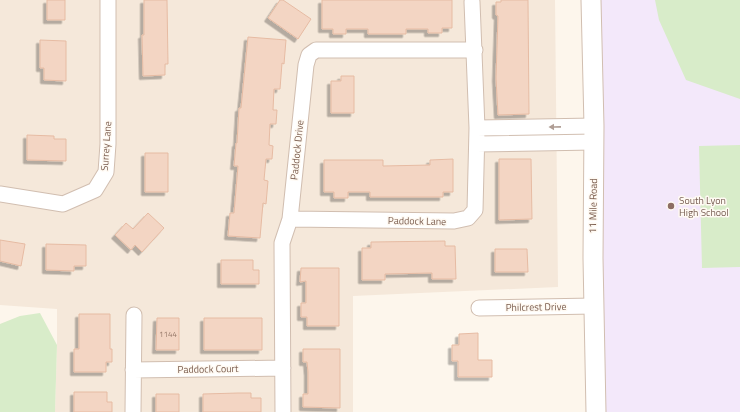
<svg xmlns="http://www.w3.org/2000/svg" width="740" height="412" font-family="'Titillium Web',sans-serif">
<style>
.residential{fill:#f5e8da}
.education{fill:#f3e8fa}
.green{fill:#d8ecc9}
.building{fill:#f3d5c3;stroke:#e6bba3;filter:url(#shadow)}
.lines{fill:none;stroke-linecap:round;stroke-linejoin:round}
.minor-casing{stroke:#d1beb0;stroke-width:17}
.tertiary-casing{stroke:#d1beb0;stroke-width:21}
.minor{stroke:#fff;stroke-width:15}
.tertiary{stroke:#fff;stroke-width:19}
.oneway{fill:#af9d94}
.education-dot{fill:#8d6e63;stroke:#fffaf3;stroke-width:1.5}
.labels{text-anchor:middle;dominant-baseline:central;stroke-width:3;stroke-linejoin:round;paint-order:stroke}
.number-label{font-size:8px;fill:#987a6a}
.street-label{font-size:10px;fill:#7a5c4d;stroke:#fffaf3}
.education-label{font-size:10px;fill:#785e54;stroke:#fffaf3;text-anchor:start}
</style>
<defs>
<filter id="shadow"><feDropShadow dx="-3.5" dy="3.5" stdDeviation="0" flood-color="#0004"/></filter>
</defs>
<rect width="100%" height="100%" fill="#fdf6ec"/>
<path class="residential" d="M0,0H555L558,287L353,296V412H55L57,345V309L0,305Z"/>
<path class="education" d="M598,0H740V412H605Z"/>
<path class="green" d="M655,0H740V99L686,80L659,20Z
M740,145V267L702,268L699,146Z
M40,313L57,345L55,412H0V324L20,316Z"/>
<path class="building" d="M47,0H65V20H47Z
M144,0H167L168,64H165V75L143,76L142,35H144Z
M280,0H283L311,19L298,39L268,18Z
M322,0H452V28H442V33H428V29H406V34H368V29H346V34H333V29H322Z
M501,0H528L529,114L498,115L496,78L498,16L496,15V2H501Z
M248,37L286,40L284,64L282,63L280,89H274L273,110H277L276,124H270L269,145L273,146L272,159H266L264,180L268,181L266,204L263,203L260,238L228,236L230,213H234L238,166H234L236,143H237L239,108H241Z
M40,40L66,41V81L44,80V68H40Z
M341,76H354V113H331V81H341Z
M27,135L54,136V139H66V161L27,160Z
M145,153H168V192H145Z
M453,159V192H443V197H370V192H348V198H334V192H324V160H383V166L430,165V160Z
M499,159H531L532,219L499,220Z
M148,213L164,228L142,252L135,245L131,250L115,235L126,223L133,229Z
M0,240L25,244L21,266L0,261Z
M445,241V246H455L456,279H432V273L385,274V280H362V248H371V242Z
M46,244L86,245V266H74V271L46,270Z
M495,249H527L528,272H495Z
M221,260H253V270H259V284H221Z
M301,268H339V326H307V317H301V303H306V281L300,282Z
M79,314H110V349H112V362H106V372H74V349H79Z
M157,318H179V350H156Z
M204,318H262V350H204Z
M478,333V360H492V377H458V361H452V345H459V334Z
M303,349H340V408L303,407V394H308V372L307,362H303Z
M74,392H107V402H112V412H74Z
M238,393H251V398H261V412H203V394Z
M156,394H179V412H156Z"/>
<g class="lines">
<g class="minor-casing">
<path id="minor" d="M477,128L594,126
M477,144L594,142
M0,194L63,204L95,190L106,172L108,144V0
M290,219L454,221L468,218L475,210L477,128L472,2
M479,308L594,306
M133,370L283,368
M133,412L134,315
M283,412L282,243L290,219L306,65L309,55L316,50H475"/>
</g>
<g class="tertiary-casing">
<path id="tertiary" d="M591,0L594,126L593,258L596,412"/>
</g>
<use href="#minor" class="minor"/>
<use href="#tertiary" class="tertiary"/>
</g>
<defs><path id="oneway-solid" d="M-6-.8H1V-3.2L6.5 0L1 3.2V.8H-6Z"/></defs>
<use class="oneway" href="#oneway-solid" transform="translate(555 127) rotate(179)"/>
<circle class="education-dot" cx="671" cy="206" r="4"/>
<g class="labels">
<g class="number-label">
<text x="168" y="334">1144</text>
</g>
<g class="street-label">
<text transform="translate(106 146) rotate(-86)">Surrey Lane</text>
<text transform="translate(297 150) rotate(-84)">Paddock Drive</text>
<text transform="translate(593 206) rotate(-89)">11 Mile Road</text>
<text transform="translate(417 221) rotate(1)">Paddock Lane</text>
<text transform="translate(536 307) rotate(-1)">Philcrest Drive</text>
<text transform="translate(208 369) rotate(-1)">Paddock Court</text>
</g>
<g class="education-label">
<text x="679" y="200">South Lyon<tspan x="679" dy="12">High School</tspan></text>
</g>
</g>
</svg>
